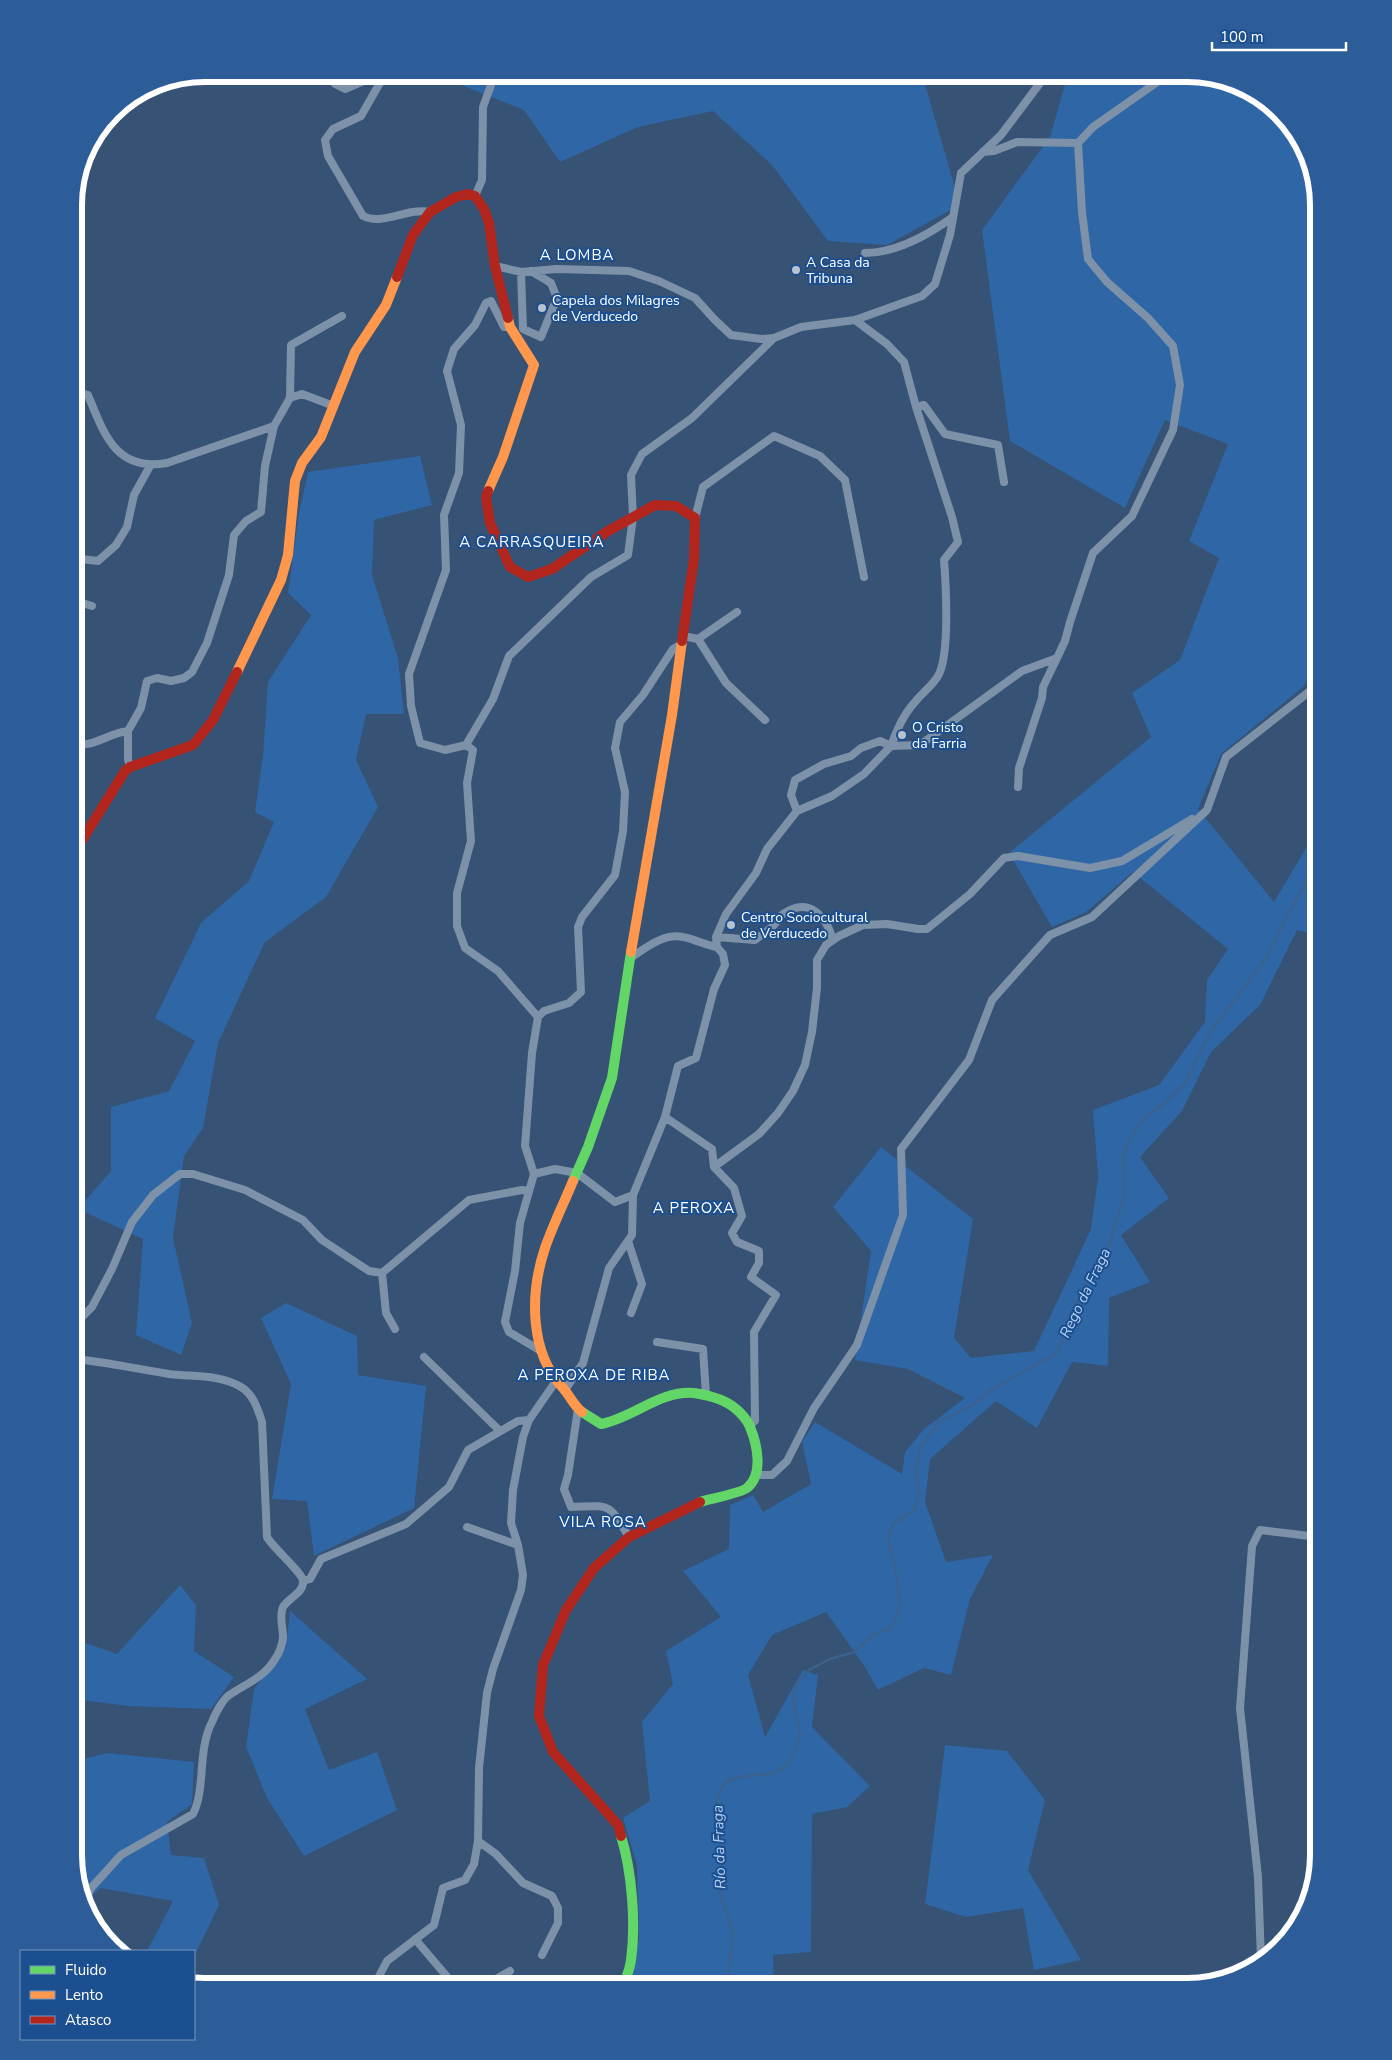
<svg xmlns="http://www.w3.org/2000/svg" width="1392" height="2060" font-family="'Nunito Sans',sans-serif">
<style>
.green{fill:#2f66a5}
.lines{fill:none;stroke-linecap:round;stroke-linejoin:round}
.stream{stroke:#3b618d;stroke-width:2.5}
.street{stroke:#7d92a8;stroke-width:8}
.fast{stroke:#63d668;stroke-width:10}
.slow{stroke:#ff974d;stroke-width:10}
.jam{stroke:#b3261e;stroke-width:10}
.poi-dot{fill:#b9c2ce;stroke:#1b4f8f;stroke-width:2}
.labels{text-anchor:middle;dominant-baseline:central;stroke-width:4;stroke-linejoin:round;paint-order:stroke}
.poi-label{font-size:14px;fill:#fff;stroke:#1b4f8f;text-anchor:start}
.neighbourhood-label{font-size:15px;letter-spacing:1px;fill:#fff;stroke:#1b4f8f}
.water-label{font-size:15px;font-style:italic;fill:#b5d3f5;stroke:#1b4f8f}
.rim{fill:none;stroke:#fff;stroke-width:6}
</style>
<rect width="100%" height="100%" fill="#365274"/>
<path class="green" d="M445,74H922L960,205L887,245L828,241L772,165L713,111L638,127L560,162L524,110L466,87Z
M1068,74H1195L1253,92L1301,140L1318,205V663L1303,687L1221,754L1198,809L1274,902L1309,843L1318,833V935L1297,930L1260,1005L1211,1052L1182,1111L1140,1157L1169,1198L1121,1235L1150,1282L1109,1298L1108,1366L1072,1362L1037,1428L996,1401L930,1459L925,1502L946,1562L993,1555L970,1599L951,1675L924,1668L878,1690L865,1667L826,1612L772,1635L748,1675L765,1737L803,1670L818,1675L812,1727L870,1786L847,1807L812,1814L811,1952L773,1955L774,1986H627L639,1939L637,1865L623,1818L650,1801L642,1722L673,1684L666,1651L721,1617L683,1571L729,1549L730,1505L753,1495L763,1512L811,1484L802,1442L815,1422L902,1474L905,1452L924,1429L965,1398L908,1369L855,1360L871,1251L833,1207L881,1147L973,1219L954,1338L971,1358L1034,1351L1091,1229L1098,1177L1093,1110L1159,1085L1205,1022L1207,980L1228,949L1133,872L1086,912L1052,927L1009,853L1151,737L1132,693L1180,660L1219,558L1189,541L1228,444L1165,420L1125,508L1010,441L982,230L1050,137Z
M420,456L432,505L374,520L372,575L398,658L404,714H366L356,760L378,807L326,897L265,942L218,1043L203,1128L184,1156L173,1238L192,1323L181,1355L136,1335L143,1239L78,1209L111,1171V1107L169,1091L195,1041L155,1018L201,923L249,881L274,822L255,812L263,756L268,682L311,615L288,593L299,513L308,472Z
M286,1303L357,1336L358,1375L426,1386L414,1508L314,1556L307,1501L272,1499L291,1384L261,1318Z
M180,1585L196,1605L194,1651L234,1677L211,1709L128,1706L74,1699V1639L117,1654Z
M290,1611L367,1679L305,1709L329,1770L377,1752L397,1810L304,1856L267,1798L246,1747L254,1689L286,1647Z
M945,1745L1007,1751L1045,1800L1028,1870L1081,1960L1034,1970L1023,1908L966,1917L925,1904Z
M108,1753L194,1762L192,1804L167,1822L171,1855L204,1858L219,1905L194,1957V1951H147L173,1901L100,1888L86,1902L74,1855V1761Z"/>
<g class="lines">
<path class="stream" d="M727,1986L733,1932L720,1893L722,1877V1826L715,1808L721,1788L729,1780L740,1777L770,1774L781,1769L789,1762L795,1751L800,1734L794,1704V1694L798,1682L809,1670L830,1659L854,1652L873,1635L888,1629L895,1621L900,1605L896,1574L888,1537L893,1524L914,1510L919,1495L916,1471L920,1448L939,1422L973,1405L989,1391L1057,1353L1070,1318L1085,1287L1107,1252L1124,1197L1123,1155L1130,1138L1146,1116L1164,1104L1185,1084L1211,1031L1266,958L1287,916L1306,883L1318,867"/>
<path class="street" d="M332,74L335,84L345,89L373,77L380,81
M385,74L361,116L333,129L325,140L328,156L363,216C384,226 407,207 430,212
M983,152L994,151L1017,142L1078,143L1093,127L1163,78L1197,75
M475,196L482,180L483,107L495,74
M865,253C897,253 928,235 953,217
M495,266L521,272L557,269L629,271L659,281L695,298L715,320L731,335L761,339L774,338
M521,272L523,329L541,337L557,298L551,283L531,271
M510,327H504L491,301L486,303L475,325L454,349L447,371L461,425L459,473L444,515L446,570L409,674L411,706L420,743L445,750L466,745L473,750L467,783L471,841L457,893V926L465,948L498,971L538,1017
M74,391L88,395C104,434 116,472 167,463L274,426L290,398L302,394L334,406
M290,398L291,345L342,316
M916,407L924,405L945,434L998,445L1004,482
M695,518L703,487L774,436L820,456L845,480L864,577
M74,566L81,559L98,561L116,545L127,527L134,495L150,466
M74,595L79,602L92,606
M683,636L698,639L737,612
M698,639L726,683L765,720
M74,690L76,688
M74,744C94,748 108,733 128,731
M466,745L493,699L509,656L591,577L628,555L633,517L631,475L642,454L692,418L774,338L801,327L855,320L922,296L935,284L950,235L961,173L1001,135L1040,83L1045,74
M130,767L128,759V731L141,708L147,681L157,678L171,681L184,678L192,672L207,643L229,575L234,535L246,521L261,512L265,466L274,426
M1018,787L1019,768L1042,698L1043,687L1057,658
M797,811L791,795L795,780L824,764L851,756L861,748L880,741L891,746C897,730 903,715 915,702C922,693 933,685 938,676C950,656 946,585 944,560L958,542L952,517L916,407L904,362L887,344L855,320
M716,937L755,940C761,935 768,931 773,926C777,922 779,917 783,914C809,896 826,916 833,940
M630,958C646,948 663,933 683,937C695,939 704,945 717,947
M665,1117L712,1149L714,1167L734,1188L742,1216L732,1233L737,1242L759,1251V1263L751,1277L776,1295L754,1332L755,1421L750,1425
M714,1167L759,1134L778,1113L793,1091L805,1065L812,1032L817,988V960L826,945L839,936L863,925L887,924L918,929H927L970,894L1004,858L1018,856L1090,868L1122,861L1192,819
M534,1174L555,1169L577,1173L615,1202L633,1195
M628,1241L642,1284L631,1313
M382,1273L386,1313L395,1329
M74,1325L92,1307L112,1269L132,1222L153,1195L180,1174H193L245,1190L303,1220L322,1240L369,1271L382,1273L469,1200L522,1190L528,1191
M657,1342L703,1349L706,1395
M541,1351L509,1332L505,1322L515,1271L520,1223L534,1174L525,1146L532,1053L538,1017L544,1011L569,1003L581,992L578,927L582,917L615,875L623,831L625,792L615,748L620,722L643,695L673,649L682,644
M424,1357L500,1431
M74,1359C106,1362 137,1369 169,1374C193,1377 219,1374 241,1387C253,1394 258,1409 262,1422L267,1537C273,1548 302,1572 303,1581C304,1593 288,1598 283,1607C279,1616 283,1628 283,1637C283,1643 279,1654 275,1659C264,1678 245,1684 228,1696C222,1701 215,1714 212,1722C197,1751 206,1789 193,1814L121,1855L92,1887L85,1898
M565,1390L583,1363L609,1268L632,1235L633,1195L665,1117L678,1066L696,1058L714,989L725,965L723,954L717,947L716,937L726,914L756,873L767,849L797,811L832,796L864,774L891,746L920,745L1022,671L1057,658L1065,641L1070,622L1093,553L1132,516L1173,430L1180,385L1173,346L1148,318L1107,282L1088,259L1082,212L1078,143
M578,1409L568,1475L564,1489L571,1507C611,1506 607,1501 629,1537
M756,1475H772L787,1461L814,1408L857,1345L903,1215L901,1149L969,1060L992,1000L1050,935L1092,917L1207,810L1226,757L1310,691L1318,701
M467,1527L518,1545
M303,1581L310,1579L321,1559L406,1524L449,1487L468,1450L518,1421L529,1420
M478,1841L496,1854L523,1883L552,1896L558,1908V1923L542,1955
M415,1939L455,1986
M1261,1960L1258,1877L1240,1708L1252,1546L1260,1530L1318,1537
M374,1986L387,1961L434,1925L443,1888L465,1880L474,1864L478,1841L479,1768L487,1693L493,1669L521,1590L523,1575L518,1545L511,1523L513,1490L523,1437L529,1420L556,1381
M484,1986L510,1971"/>
<path class="fast" d="M573,1181L588,1147L612,1078L631,952
M582,1412L601,1424C633,1418 660,1390 694,1393C707,1395 726,1400 736,1409C741,1413 748,1421 750,1427C757,1444 764,1474 747,1488C741,1493 710,1499 700,1502
M621,1836C632,1871 636,1924 631,1960C630,1969 626,1978 623,1986"/>
<path class="slow" d="M488,491L503,457L534,365L510,327L508,318
M237,672L281,580L288,555L295,481L302,463L321,437L355,352L386,305L397,277
M631,952L672,715L682,641
M573,1181C564,1203 553,1225 545,1248C530,1293 529,1352 563,1388C570,1396 574,1406 582,1412"/>
<path class="jam" d="M397,277L413,235L430,212L456,197L468,194L475,196L484,209L489,223L495,266L508,318
M488,491L486,497L490,523L510,567L528,577L552,569L608,531L655,505L676,506L695,518L694,559L682,641
M74,853L125,771L130,767L193,745L213,720L237,672
M621,1836L618,1825L553,1752L539,1716L543,1665L566,1610L594,1568L629,1537L700,1502"/>
</g>
<g class="poi-dot">
<circle cx="796" cy="270" r="5"/>
<circle cx="542" cy="308" r="5"/>
<circle cx="902" cy="735" r="5"/>
<circle cx="731" cy="925" r="5"/>
</g>
<g class="labels">
<g class="poi-label">
<text x="806" y="262">A Casa da<tspan x="806" dy="16">Tribuna</tspan></text>
<text x="552" y="300">Capela dos Milagres<tspan x="552" dy="16">de Verducedo</tspan></text>
<text x="912" y="727">O Cristo<tspan x="912" dy="16">da Farria</tspan></text>
<text x="741" y="917">Centro Sociocultural<tspan x="741" dy="16">de Verducedo</tspan></text>
</g>
<g class="neighbourhood-label">
<text x="577" y="255">A LOMBA</text>
<text x="532" y="542">A CARRASQUEIRA</text>
<text x="694" y="1208">A PEROXA</text>
<text x="594" y="1375">A PEROXA DE RIBA</text>
<text x="603" y="1522">VILA ROSA</text>
</g>
<g class="water-label">
<text transform="translate(1085 1293) rotate(-64)">Rego da Fraga</text>
<text transform="translate(719 1847) rotate(-92)">Río da Fraga</text>
</g>
</g>
<path d="M0 0H1392V2060H0ZM205 82H1187A123 123 0 0 1 1310 205V1855A123 123 0 0 1 1187 1978H205A123 123 0 0 1 82 1855V205A123 123 0 0 1 205 82Z" fill="#2d5d98" fill-rule="evenodd"/>
<path class="rim" d="M205 82H1187A123 123 0 0 1 1310 205V1855A123 123 0 0 1 1187 1978H205A123 123 0 0 1 82 1855V205A123 123 0 0 1 205 82Z"/>
<rect x="20" y="1950" width="175" height="90" fill="#1b4f8f" stroke="#7695bc"/>
<rect x="30" y="1966" width="25" height="8" fill="#63d668" stroke="#7695bc"/>
<text x="65" y="1975" font-size="15" fill="#ffffff">Fluido</text>
<rect x="30" y="1991" width="25" height="8" fill="#ff974d" stroke="#7695bc"/>
<text x="65" y="2000" font-size="15" fill="#ffffff">Lento</text>
<rect x="30" y="2016" width="25" height="8" fill="#b3261e" stroke="#7695bc"/>
<text x="65" y="2025" font-size="15" fill="#ffffff">Atasco</text>
<path d="M1212 42v8h134v-8" fill="none" stroke="#ffffff" stroke-width="2.5"/>
<text x="1220" y="42" font-size="15" fill="#ffffff" stroke="#1b4f8f" stroke-width="4" paint-order="stroke">100 m</text>
</svg>
